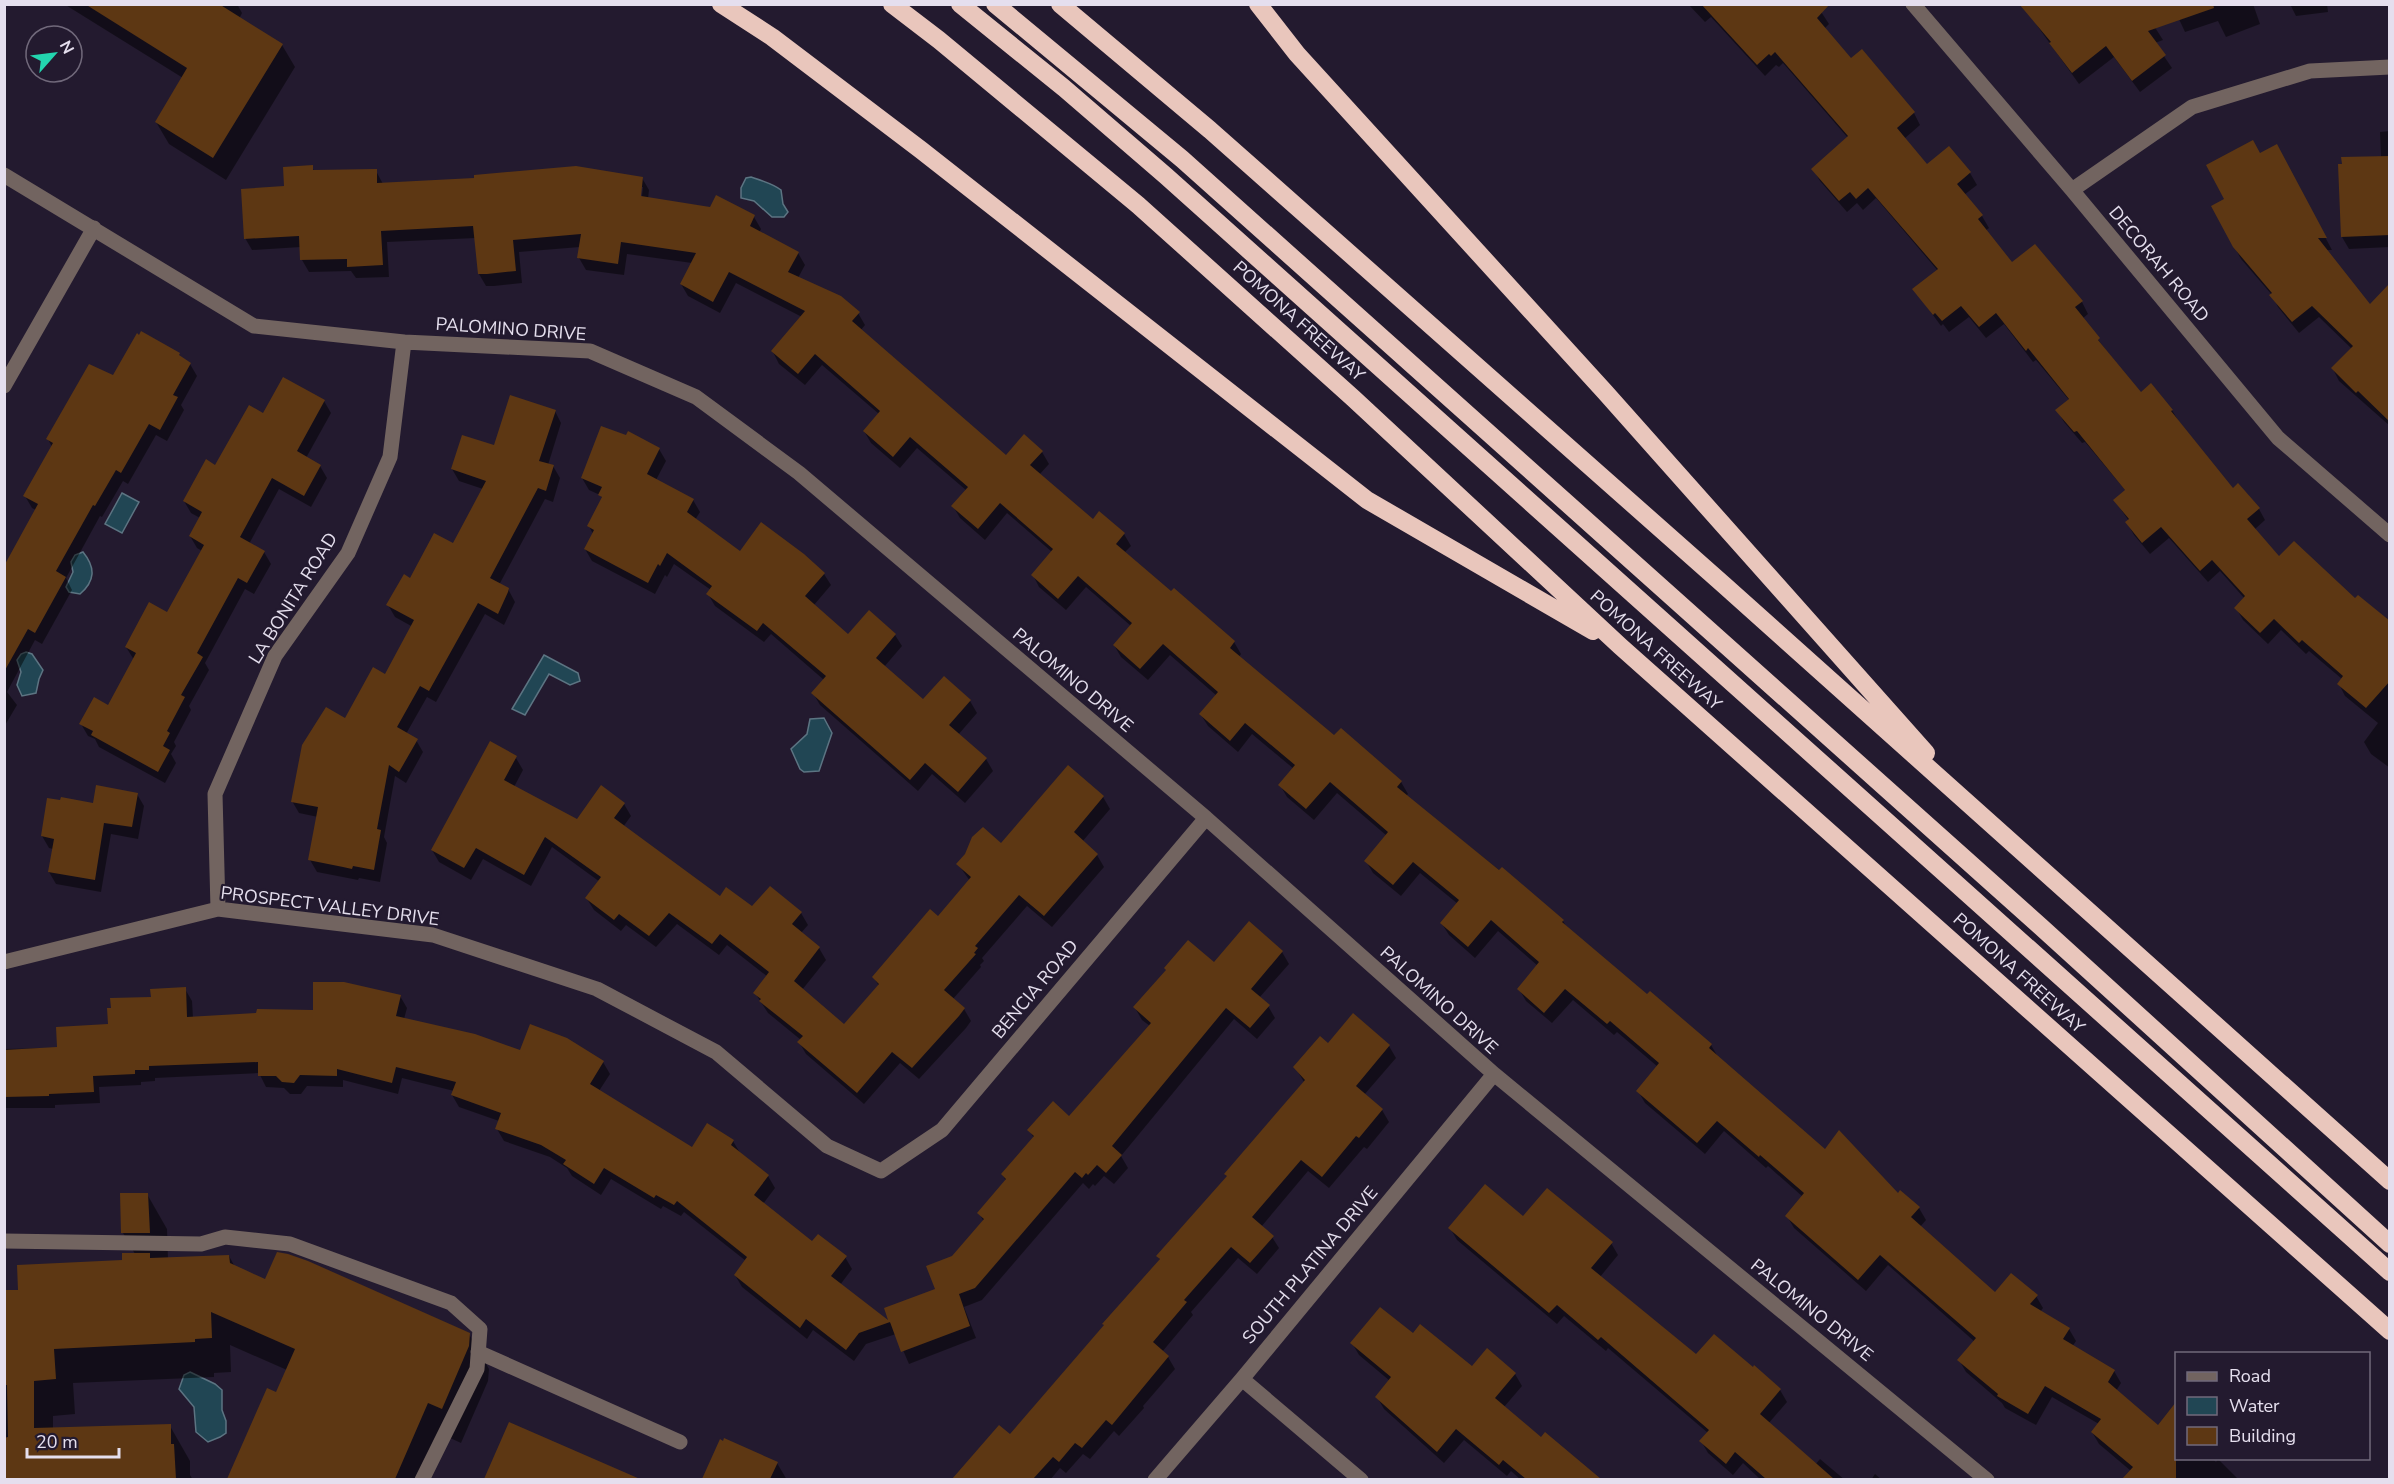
<svg xmlns="http://www.w3.org/2000/svg" width="2394" height="1484" font-family="'Nunito Sans',sans-serif">
<style>
.water{fill:#214654;stroke:#5c7482;stroke-width:1.5}
.shadow{fill:#0007;fill-rule:evenodd}
.building{fill:#5d3713}
.lines{fill:none;stroke-linecap:round;stroke-linejoin:round}
.minor{stroke:#726460;stroke-width:15}
.highway{stroke:#e9c6bc;stroke-width:18}
.labels{text-anchor:middle;dominant-baseline:central;stroke-width:4.5;stroke-linejoin:round;paint-order:stroke}
.street-label{font-size:18px;fill:#e5dfee;stroke:#231a2f}
</style>
<rect width="100%" height="100%" fill="#231a2f"/>
<path class="water" d="M751,177C760,180 774,184 781,190L783,204L788,212L784,217H772L754,201L741,198V188L746,178Z
M122,493L139,502L122,533L105,524Z
M83,552C96,568 95,581 80,594L69,592L66,587L73,572L71,562L75,555Z
M26,652L32,654L43,670L39,679L36,693L22,696L17,685L21,672L17,660L21,654Z
M544,655L578,673L580,681L570,685L549,674L525,715L512,709Z
M824,718L832,733L819,771L804,772L800,769L791,749L807,734L810,719Z
M190,1372L215,1384L222,1390V1410L226,1421V1433L220,1437L208,1442L196,1432L194,1407L179,1389L184,1375Z"/>
<path class="shadow" d="M64,4H237L242,13L239,19L282,45L295,67L226,180L169,144L156,122L183,78Z
M1688,4H1816L1829,24L1824,29L1851,60L1914,113L1920,125L1904,139L1927,166L1970,173L1977,185L1964,195L1982,216L1989,228L1985,231L2011,264L2035,246L2082,302L2088,314L2082,319L2140,394L2172,410L2179,422L2233,490L2259,509L2265,520L2254,530L2279,558L2390,634V768L2371,754L2364,742L2378,723L2345,696L2339,684L2342,679L2309,651L2306,654L2281,630L2268,644L2243,620L2236,608L2245,599L2220,571L2208,582L2169,538L2150,554L2134,535L2127,523L2129,521L2115,501L2126,491L2085,442L2082,443L2064,422L2057,410L2069,400L2036,360L2033,362L2004,324L1986,338L1969,317L1949,332L1943,324L1941,326L1914,289L1938,271L1876,198L1863,210L1857,203L1847,212L1820,181L1813,169L1848,138L1783,63L1779,67L1776,65L1765,76L1711,17L1705,22Z
M2136,4L2156,29L2163,40L2155,43L2172,68L2140,92L2114,57L2079,84L2028,13Z
M2172,4H2253L2260,24L2226,37L2218,21L2185,32Z
M2290,4H2327L2328,12L2296,16Z
M2390,131V247L2349,249L2342,237L2381,157L2380,132Z
M2260,155L2283,158L2332,250H2325L2369,307L2390,286V426L2339,381L2333,369L2352,349L2319,317L2299,333L2278,307L2272,295L2241,259L2234,246L2226,200Z
M312,167L314,171H376L383,184L642,178L649,190L648,199L754,217L761,229L759,233L798,253L805,265L798,278L858,313L865,325L861,330L1006,457L1042,452L1049,464L1039,475L1093,521L1124,534L1131,546L1124,553L1171,594L1174,590L1234,642L1241,654L1239,657L1335,738L1341,730L1401,782L1408,794L1406,796L1563,921L1567,928L1647,996L1711,1045L1718,1057L1826,1151L1919,1208L1926,1220L1920,1227L1996,1294L2036,1296L2043,1308L2040,1312L2069,1329L2076,1341L2072,1347L2114,1371L2121,1383L2116,1391L2158,1427L2165,1418L2176,1428V1458H2212L2216,1462L2218,1459L2239,1480H2124L2131,1471L2099,1444L2092,1432L2099,1424L2052,1397L2036,1425L2005,1408L2002,1403L1966,1372L1959,1360L1975,1342L1888,1265L1866,1291L1794,1228L1787,1216L1803,1197L1768,1166L1766,1168L1724,1131L1705,1154L1645,1103L1638,1091L1658,1067L1617,1032L1614,1035L1573,1000L1552,1023L1526,1001L1519,989L1538,966L1498,931L1475,958L1449,935L1442,924L1458,904L1420,873L1401,896L1373,873L1366,861L1387,836L1337,793L1314,820L1287,797L1280,785L1294,769L1252,734L1238,752L1208,726L1201,715L1217,696L1170,655L1148,680L1121,657L1114,645L1131,626L1086,587L1066,610L1039,587L1033,575L1052,552L1007,513L985,540L960,518L953,506L967,491L917,448L900,468L871,443L864,431L879,414L822,365L805,385L779,364L773,352L802,317L736,283L720,313L688,296L681,284L692,263L627,254L624,275L586,270L579,258L580,247L519,252L522,283L494,286H486L479,274L476,238L387,242L389,277L356,278L351,271L309,272L302,260L301,247L252,250L245,238L286,188ZM640,187H643L641,204Z
M181,359L190,364L197,376L181,405L184,410L167,441L156,435L128,484L123,481L102,517L100,516L66,578L72,590L42,644L35,640L7,692L17,705L4,727V564L7,565L36,510L32,508L25,496L52,447L48,439L114,377Z
M324,401L331,413L306,458L320,466L327,478L311,507L279,489L249,544L264,552L271,564L254,594L245,589L205,663L209,670L189,706L191,710L174,742L176,746L171,754L176,763L165,783L99,747L95,739L88,736L81,724L108,707L134,660L126,647L167,614L202,551L197,548L190,536L200,518L191,513L184,501L264,415Z
M555,411L561,423L548,465L553,466L560,478L553,502L545,499L499,585L508,589L515,602L504,625L485,614L436,702L427,697L406,734L416,740L423,752L406,783L395,776L384,837L387,843L380,882L359,878L358,880L317,872L310,860L318,817L299,813L292,801L346,720L385,676L413,627L395,617L388,605L411,580L453,545L483,489L459,481L452,469Z
M659,449L666,461L656,480L693,500L700,512L695,520L740,553L824,574L831,585L814,605L848,636L895,635L902,646L884,667L924,701H970L977,713L958,735L986,759L993,771L965,803L932,774L918,791L820,705L813,693L824,680L771,634L764,642L715,606L708,594L711,590L674,564L667,577L665,575L655,594L592,561L585,549L593,534L589,526L603,499L600,495L589,490L582,478Z
M516,758L523,770L514,787L577,821L624,804L631,816L623,827L720,898L752,908L801,913L808,925L801,933L819,948L826,960L802,990L844,1026L879,986L874,978L938,918L970,881L958,864L1001,845L1068,767L1103,797L1110,809L1082,842L1097,855L1104,867L1052,927L1027,906L982,958L984,961L980,965L981,967L953,999L964,1009L971,1021L966,1028L919,1079L900,1063L864,1104L806,1054L799,1042L801,1040L768,1013L755,993L768,977L727,945L719,955L677,924L656,947L626,925L621,931L594,910L587,899L600,882L552,847L531,886L483,859L471,880L439,862L432,850Z
M137,794L144,806L138,839L111,834L101,892L56,884L49,872L53,849L49,848L42,836L94,805Z
M1282,952L1289,964L1259,998L1268,1006L1275,1018L1257,1039L1234,1019L1121,1156L1128,1168L1114,1184L1104,1176L1095,1186L1093,1184L1089,1189L1083,1183L982,1300L964,1307L976,1338L909,1364L896,1334L866,1344L854,1361L813,1330L807,1339L742,1287L735,1275L746,1261L684,1212L681,1216L663,1206L661,1209L611,1179L601,1195L572,1176L567,1168L550,1157L504,1141L497,1129L499,1121L459,1107L452,1095L454,1091L402,1078L398,1094L343,1080V1087L307,1086L301,1094H290L284,1088L266,1087L259,1073L155,1078V1081L141,1082V1085L99,1087L100,1103L55,1105V1108H4V1049L58,1048L110,1026L152,998L185,989L192,1001L193,1018L314,1012L400,996L407,1008L404,1019L521,1052L566,1039L603,1062L610,1074L599,1091L693,1149L733,1141L740,1153L768,1176L775,1188L763,1204L813,1243L845,1257L852,1269L840,1285L892,1324L937,1290L953,1258L984,1222L979,1213L1006,1181L1002,1174L1034,1138L1029,1130L1070,1118L1150,1026L1142,1020L1135,1008L1214,964Z
M1328,1045L1389,1046L1396,1058L1364,1095L1382,1110L1389,1122L1367,1149L1364,1147L1329,1188L1308,1171L1261,1227L1272,1237L1279,1248L1257,1274L1238,1258L1191,1312L1193,1315L1162,1352L1168,1357L1175,1369L1143,1406L1144,1408L1119,1436L1114,1431L1090,1459L1083,1454L1066,1473L1060,1468L1050,1480H954L1000,1427L1010,1436L1160,1260L1158,1256L1228,1177L1304,1082L1295,1067Z
M147,1194L167,1229L168,1259L229,1256L235,1267L266,1281L469,1334L489,1369L488,1381L461,1443L448,1437L429,1480H229L268,1390L276,1394L287,1370L230,1345L231,1372L214,1373V1377L73,1383L75,1414L53,1416V1429L170,1426L190,1461V1475L193,1480H4V1335L135,1254L123,1233Z
M1524,1218L1611,1243L1618,1255L1600,1277L1696,1356L1714,1336L1780,1390L1787,1402L1768,1424L1815,1465L1820,1459L1845,1480H1761L1743,1463L1733,1475L1708,1453L1701,1441L1708,1433L1608,1348L1606,1351L1564,1316L1557,1324L1457,1240L1450,1228Z
M1413,1336L1472,1368L1515,1374L1522,1386L1504,1407L1541,1439L1545,1434L1599,1480H1521L1511,1471L1507,1476L1464,1440L1444,1463L1384,1409L1377,1397L1390,1381L1359,1355L1352,1343Z
M510,1424L636,1480H485Z
M720,1441L777,1463L787,1480H704Z
M1875,1474L1882,1480H1871Z"/>
<path class="building" d="M85,4H219L283,44L213,158L155,122L187,68Z
M1701,4H1830L1817,18L1851,58L1862,49L1915,112L1897,128L1927,164L1949,146L1971,172L1957,184L1983,215L1978,219L2012,262L2035,244L2083,301L2075,307L2100,338L2098,340L2141,392L2151,383L2173,410L2171,411L2233,488L2238,483L2260,508L2247,519L2279,556L2294,541L2355,598L2358,595L2390,621V681L2366,708L2337,684L2343,676L2302,640L2299,643L2274,619L2260,633L2234,608L2245,596L2212,560L2200,571L2161,527L2142,543L2125,522L2129,519L2113,500L2125,490L2077,431L2074,432L2055,410L2069,399L2028,348L2026,351L1996,313L1979,327L1961,306L1942,321L1935,313L1933,315L1912,289L1938,269L1868,188L1856,199L1850,192L1839,201L1811,169L1848,136L1775,52L1771,56L1769,54L1757,65Z
M2019,4H2213L2214,8L2148,31L2166,55L2132,81L2106,46L2072,73L2049,43L2051,42Z
M2253,140L2260,153L2277,144L2327,238H2318L2370,304L2389,284L2390,422L2358,391L2356,393L2331,368L2353,346L2312,306L2292,322L2269,295L2272,293L2233,247L2211,206L2224,199L2206,165Z
M2390,156V235L2341,237L2338,164H2342L2341,157Z
M313,165V170L377,169V183L474,178V175L576,166L643,177L641,196L710,207L716,195L755,215L750,226L799,252L788,272L841,296L860,312L852,321L1006,455L1024,434L1043,451L1030,465L1093,519L1099,511L1125,533L1116,544L1171,591L1174,588L1235,641L1230,648L1334,735L1341,728L1402,781L1397,787L1499,870L1502,867L1564,920L1562,922L1647,994L1650,991L1712,1044L1709,1048L1825,1149L1839,1130L1898,1193L1900,1190L1920,1207L1911,1217L1995,1292L2011,1273L2038,1295L2030,1304L2070,1328L2063,1339L2115,1370L2108,1382L2158,1425L2176,1402V1479H2122L2133,1467L2091,1432L2101,1419L2045,1386L2028,1414L1997,1396L1998,1394L1957,1360L1976,1338L1880,1255L1858,1280L1785,1216L1804,1193L1760,1155L1759,1157L1717,1121L1697,1143L1636,1091L1659,1063L1610,1021L1607,1024L1565,989L1544,1013L1517,989L1539,962L1491,920L1468,947L1440,923L1459,900L1413,862L1393,885L1364,861L1388,832L1330,782L1306,809L1278,785L1295,765L1245,723L1230,741L1199,714L1218,692L1163,644L1140,669L1113,645L1132,623L1078,576L1058,599L1031,575L1053,549L1000,503L978,529L951,506L968,487L910,437L893,457L863,431L880,411L815,354L798,374L771,351L805,311L729,272L713,302L680,284L696,253L621,242L618,264L577,258L581,234L513,240L516,271L487,274H478L473,226L381,231L383,265L347,267V259L300,260L299,236L244,239L241,189L284,186L283,167Z
M141,331L180,353L179,355L191,363L173,395L178,397L160,430L149,424L121,473L116,470L95,506L93,505L56,571L66,577L35,633L28,629L4,672V566L38,504L23,496L53,443L46,439L89,364L113,375L137,333L139,335Z
M283,377L325,400L297,451L321,465L304,496L272,478L240,537L265,551L247,583L238,578L197,653L203,657L181,695L185,697L167,731L170,733L163,746L170,750L158,772L91,735L93,731L79,724L94,697L108,705L136,653L125,647L149,602L167,612L204,545L189,536L202,512L183,501L206,459L215,465L249,405L263,413Z
M510,395L556,410L539,461L554,465L546,491L538,488L490,578L509,588L508,592L498,614L478,603L429,691L420,686L397,727L418,739L399,772L389,765L377,829L381,830L374,870L353,866L352,869L343,867L308,860L318,807L291,802L302,745L326,707L345,718L373,667L385,674L414,620L386,605L404,574L410,578L434,533L453,543L486,481L451,469L462,435L494,445Z
M601,426L626,435L628,431L660,448L647,474L694,499L687,512L740,551L761,522L804,554L825,573L805,596L848,634L869,610L896,634L876,658L923,699L944,676L971,700L949,725L987,758L958,792L925,763L910,780L811,693L826,676L763,623L757,631L706,594L712,586L667,553L660,566L658,564L648,583L584,549L594,530L587,526L602,497L598,495L602,487L581,478Z
M490,741L517,756L504,780L577,819L601,785L625,803L614,818L720,896L726,887L752,906L770,886L802,912L792,924L820,947L794,981L844,1024L879,984L872,977L930,909L938,916L971,877L956,864L965,854L972,837L983,827L1001,843L1068,765L1104,796L1074,832L1098,854L1044,916L1019,895L975,946L978,948L974,953L976,954L944,990L965,1008L959,1016L912,1068L892,1052L857,1093L797,1042L803,1036L759,1001L761,999L753,993L769,972L720,934L712,944L669,913L649,936L619,914L614,920L585,898L601,877L545,837L524,875L476,848L464,868L431,850Z
M96,785L138,793L132,827L104,823L95,880L48,872L54,839L41,836L47,798L60,800L61,797L93,803Z
M1249,921L1283,951L1251,989L1270,1005L1250,1028L1226,1008L1112,1146L1122,1155L1106,1173L1097,1165L1088,1175L1086,1173L1082,1178L1075,1172L975,1288L959,1294L970,1326L901,1352L890,1322L859,1333L846,1350L806,1319L800,1328L734,1275L747,1257L677,1201L674,1205L656,1195L654,1198L604,1168L594,1184L563,1164L566,1160L541,1145L495,1129L501,1113L451,1095L456,1082L396,1067L392,1083L337,1069V1076L300,1075L294,1083L282,1082L276,1076H258V1062L149,1066V1070H135V1074L93,1076L94,1092L49,1094V1096L4,1097V1050L57,1047L56,1027L108,1024L107,1008H111L110,998L151,997L150,989L186,987L187,1017L256,1013L257,1009L313,1010V982H344L401,995L396,1016L475,1034L520,1050L530,1024L567,1038L604,1061L590,1084L692,1147L707,1123L734,1140L731,1145L769,1175L754,1195L812,1241L818,1234L847,1256L831,1276L888,1320L884,1308L935,1289L926,1266L952,1256L984,1219L977,1213L1006,1179L1001,1174L1034,1136L1027,1130L1053,1101L1069,1116L1151,1023L1133,1007L1166,970L1164,968L1188,940L1214,962Z
M1353,1013L1390,1045L1356,1086L1383,1109L1359,1138L1356,1136L1322,1177L1301,1160L1252,1217L1274,1236L1250,1263L1231,1247L1184,1300L1187,1302L1153,1342L1169,1356L1112,1425L1106,1420L1082,1448L1075,1443L1059,1462L1053,1457L1033,1479H952L999,1425L1010,1434L1104,1325L1102,1324L1160,1259L1156,1256L1227,1176L1224,1174L1305,1080L1293,1067L1320,1036L1328,1043Z
M1485,1184L1523,1216L1547,1188L1613,1242L1591,1268L1696,1354L1714,1334L1753,1367L1754,1365L1781,1389L1760,1414L1834,1479H1766L1735,1452L1726,1464L1699,1441L1709,1430L1601,1337L1598,1340L1557,1305L1549,1313L1448,1228Z
M120,1193H148L150,1233H121Z
M277,1252L288,1254L308,1261L470,1333L469,1346L442,1409L428,1403L395,1479H227L267,1388L276,1392L295,1349L211,1312L212,1338L195,1339V1342L54,1349L56,1379L34,1381V1428L171,1424V1444H174L176,1479H4V1438L8,1437L7,1385H4V1290H18L17,1265L122,1260V1253H150V1258L229,1255L230,1263L265,1279Z
M1380,1307L1413,1333L1420,1324L1472,1366L1487,1348L1516,1373L1495,1398L1541,1437L1545,1432L1601,1479H1526L1503,1460L1499,1465L1456,1429L1437,1452L1375,1397L1391,1377L1350,1343Z
M509,1422L640,1479H484Z
M724,1438L778,1462L770,1479H702L720,1439L723,1441Z"/>
<g class="lines">
<path class="minor" d="M1913,4L2072,190L2278,438L2390,535
M4,175L254,326L404,342L590,351L696,397L799,473L1206,818L1494,1074L1987,1480
M2072,190L2192,107L2310,71L2390,67
M4,386L94,228
M218,909L215,794L275,656L348,553L390,457L404,342
M4,962L218,909L433,935L597,989L716,1052L827,1146L881,1171L942,1130L1206,818
M4,1241L201,1244L225,1237L290,1244L451,1303L480,1329L477,1369L422,1480
M478,1352L680,1442
M1242,1379L1361,1480
M1155,1480L1242,1379L1494,1074"/>
<path class="highway" d="M721,4L772,37L921,150L1367,500L1593,631
M892,4L939,40L1138,205L1353,398L1620,646L2390,1331
M960,4L1064,88L1166,176L2390,1272
M995,4L1182,159L2040,926L2390,1244
M1060,4L1210,130L1724,585L2390,1181
M1258,4L1297,54L1605,392L1926,753"/>
</g>
<g class="labels">
<g class="street-label">
<text transform="translate(2159 264) rotate(50)">DECORAH ROAD</text>
<text transform="translate(1299 321) rotate(42)">POMONA FREEWAY</text>
<text transform="translate(511 329) rotate(4)">PALOMINO DRIVE</text>
<text transform="translate(293 598) rotate(-58)">LA BONITA ROAD</text>
<text transform="translate(1656 650) rotate(42)">POMONA FREEWAY</text>
<text transform="translate(1073 680) rotate(40)">PALOMINO DRIVE</text>
<text transform="translate(330 906) rotate(7)">PROSPECT VALLEY DRIVE</text>
<text transform="translate(2019 973) rotate(42)">POMONA FREEWAY</text>
<text transform="translate(1035 989) rotate(-50)">BENCIA ROAD</text>
<text transform="translate(1439 1000) rotate(42)">PALOMINO DRIVE</text>
<text transform="translate(1310 1265) rotate(-50)">SOUTH PLATINA DRIVE</text>
<text transform="translate(1812 1310) rotate(39)">PALOMINO DRIVE</text>
</g>
</g>
<rect width="2394" height="1484" fill="none" stroke="#e5dfee" stroke-width="12"/>
<rect x="2175" y="1352" width="195" height="108" fill="#231a2f" stroke="#71697b" stroke-width="1.5"/>
<rect x="2187" y="1372" width="30" height="9" fill="#726460" stroke="#71697b" stroke-width="1.5"/>
<text x="2229" y="1382" font-size="18" fill="#e5dfee">Road</text>
<rect x="2187" y="1397" width="30" height="18" fill="#214654" stroke="#71697b" stroke-width="1.5"/>
<text x="2229" y="1412" font-size="18" fill="#e5dfee">Water</text>
<rect x="2187" y="1427" width="30" height="18" fill="#5d3713" stroke="#71697b" stroke-width="1.5"/>
<text x="2229" y="1442" font-size="18" fill="#e5dfee">Building</text>
<g transform="translate(54 54) rotate(62)"><circle r="28" fill="#231a2f" stroke="#71697b" stroke-width="1.5"/>
<path d="M0-4.5L10 22L0 15L-10 22Z" fill="#23d5af"/>
<text y="-9" font-size="16" font-weight="bold" text-anchor="middle" fill="#e5dfee">N</text>
</g>
<path d="M27 1448v9h92v-9" fill="none" stroke="#e5dfee" stroke-width="3"/>
<text x="36" y="1448" font-size="18" fill="#e5dfee" stroke="#231a2f" stroke-width="4.5" paint-order="stroke">20 m</text>
</svg>
